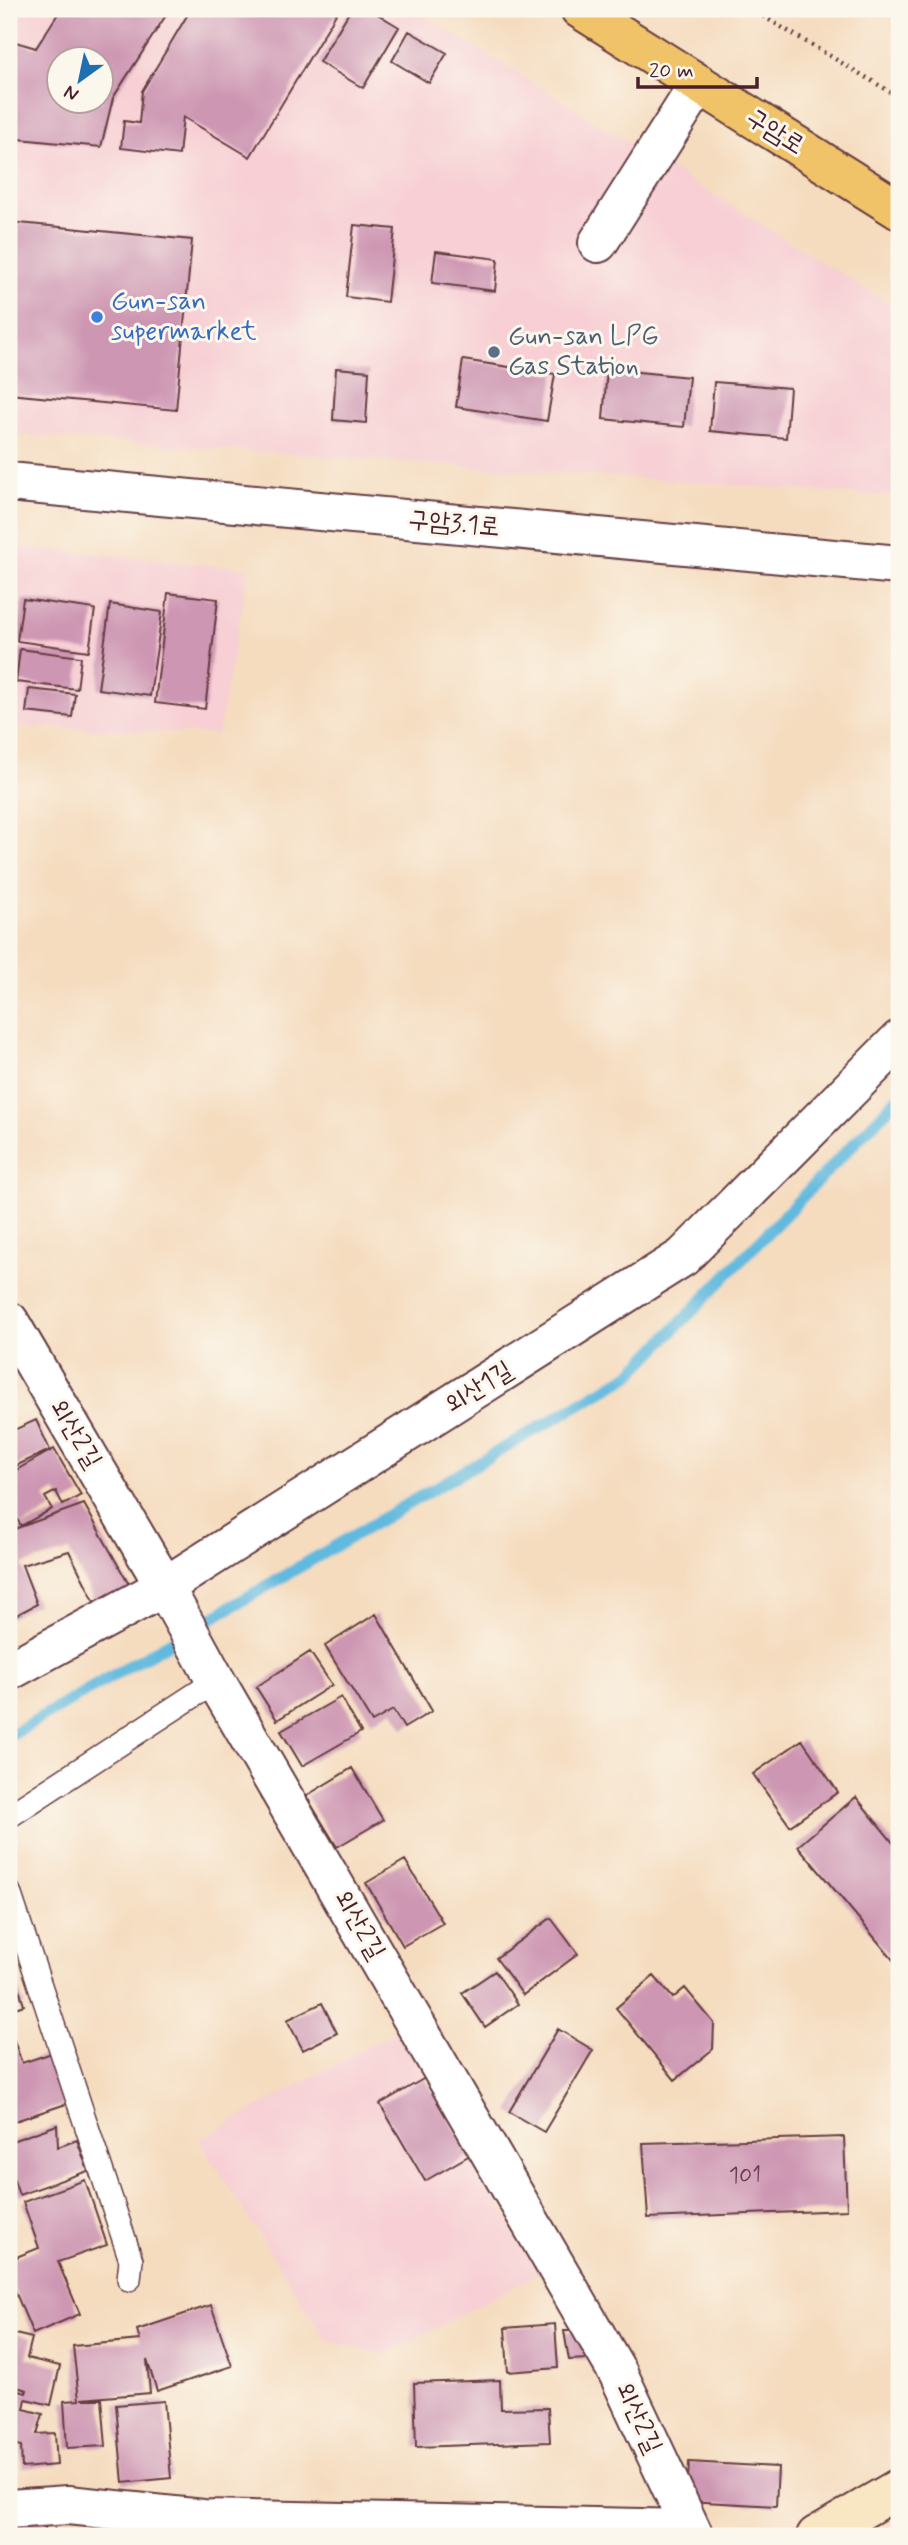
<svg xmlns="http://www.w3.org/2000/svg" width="908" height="2545" font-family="Mynerve,'Poor Story',sans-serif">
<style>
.built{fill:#f7cfd4;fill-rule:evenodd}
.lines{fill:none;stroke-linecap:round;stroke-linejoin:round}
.stream{stroke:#61b9de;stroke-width:12}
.building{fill:#cd96b2;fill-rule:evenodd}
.service-casing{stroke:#643b41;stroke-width:26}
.minor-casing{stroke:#643b41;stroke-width:42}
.tertiary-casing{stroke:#643b41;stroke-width:42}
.secondary-casing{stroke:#643b41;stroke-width:42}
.primary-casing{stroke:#643b41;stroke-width:42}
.path{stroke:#643b41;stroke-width:4.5;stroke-dasharray:2 5;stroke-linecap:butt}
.service{stroke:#fff;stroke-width:23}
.minor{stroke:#fff;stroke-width:38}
.tertiary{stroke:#fff;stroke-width:38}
.secondary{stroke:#f9e7c3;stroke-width:38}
.primary{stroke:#f1c369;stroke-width:38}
.shop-dot{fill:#3f7fe0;stroke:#fbf7ec;stroke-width:2.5}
.service-dot{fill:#5c6f8a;stroke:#fbf7ec;stroke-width:2.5}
.labels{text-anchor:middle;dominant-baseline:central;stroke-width:6;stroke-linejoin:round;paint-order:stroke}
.number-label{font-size:23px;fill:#6b3d4d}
.street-label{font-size:26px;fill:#4a1f2b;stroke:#fbf7ec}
.shop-label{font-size:26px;fill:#366cbe;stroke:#fbf7ec;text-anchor:start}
.service-label{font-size:26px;fill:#4e5e75;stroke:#fbf7ec;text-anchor:start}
</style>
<rect width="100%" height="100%" fill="#fbf7ec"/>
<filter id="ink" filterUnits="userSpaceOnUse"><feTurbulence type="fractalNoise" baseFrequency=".0143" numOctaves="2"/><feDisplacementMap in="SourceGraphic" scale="14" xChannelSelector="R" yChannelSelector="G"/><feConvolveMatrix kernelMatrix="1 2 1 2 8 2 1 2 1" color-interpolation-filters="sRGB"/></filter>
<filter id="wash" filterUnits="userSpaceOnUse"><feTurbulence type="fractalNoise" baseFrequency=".00686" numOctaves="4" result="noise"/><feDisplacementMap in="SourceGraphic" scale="28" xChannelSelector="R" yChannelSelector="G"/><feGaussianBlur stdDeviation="1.57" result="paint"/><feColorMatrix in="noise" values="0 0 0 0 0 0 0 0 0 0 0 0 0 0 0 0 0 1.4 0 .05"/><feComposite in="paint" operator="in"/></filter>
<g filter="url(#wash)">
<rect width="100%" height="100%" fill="#f5dcbf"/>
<path class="built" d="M9,9H414L899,310V497L9,434ZM60,60H102V102H60Z
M9,546L247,568L243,602L218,734L9,726Z
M398,2030L539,2273L385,2355L327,2341L199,2140Z"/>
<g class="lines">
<path class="stream" d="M9,1736L631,1374L899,1097"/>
</g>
<g id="blocks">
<path class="building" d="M61,9H170L113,98L101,147L9,138V40L36,48ZM60,60H102V102H60Z
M191,9H339L250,157L183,117L179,155L121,148L124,121L139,123L142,91Z
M351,9H369L399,27L363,88L319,62Z
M409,31L447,53L429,83L392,61Z
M9,222L192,240L176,410L9,394Z
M354,225L395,229L387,302L346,297Z
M436,251L498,259L495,291L432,283Z
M463,360L555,374L547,421L456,407Z
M336,368L369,371L366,423L333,420Z
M607,369L689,377L684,427L603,419Z
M714,382L790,388L786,438L710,431Z
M168,593L218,599L205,709L155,703Z
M23,599L95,609L89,651L17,641Z
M110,604L162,612L150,696L98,689Z
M20,649L81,657L77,689L16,682Z
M29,689L75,694L72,717L26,712Z
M36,1420L50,1450L9,1469V1423L12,1431Z
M54,1449L81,1495L63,1505L56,1491L45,1497L52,1509L21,1526L9,1505V1474Z
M84,1504L132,1590L97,1607L69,1551L22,1565L37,1604L9,1619V1531Z
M376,1614L432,1711L404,1728L393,1710L372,1722L325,1646Z
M310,1652L332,1685L277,1720L256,1687Z
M341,1697L361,1732L302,1766L281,1731Z
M802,1740L838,1792L790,1826L753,1774Z
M352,1768L383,1820L337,1847L306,1796Z
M856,1797L899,1850V1967L798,1846Z
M405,1860L443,1923L403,1946L366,1883Z
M551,1918L578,1954L523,1995L496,1958Z
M12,1967L24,2005L9,2010V1968Z
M495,1971L518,2004L485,2027L462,1993Z
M654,1976L673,1998L685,1988L714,2023L713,2049L675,2080L616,2008Z
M322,2003L337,2033L303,2050L287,2020Z
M558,2029L593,2050L544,2132L509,2112Z
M11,2032L22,2063L52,2053L69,2103L9,2123V2033Z
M425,2078L470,2155L425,2181L380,2104Z
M57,2125L58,2147L77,2140L88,2171L19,2195L9,2166V2142Z
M844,2137L847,2210L648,2218L643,2143Z
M85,2180L107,2245L58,2262L80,2314L33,2334L9,2277V2260L39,2248L23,2202Z
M211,2305L232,2366L157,2391L147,2360L150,2393L81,2399H102L106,2446L67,2448L64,2401L79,2400L73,2346L140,2340L137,2330Z
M555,2324L558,2368L508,2372L505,2328Z
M564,2331H578L588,2359L569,2360Z
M11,2333L32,2338L27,2358L60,2366L51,2405L26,2399L24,2409L43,2414L37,2434L55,2433L57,2465L22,2468L21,2446L9,2443V2388L26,2393L27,2390L9,2385Z
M500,2380L501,2409L548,2408L550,2442L416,2447L414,2383Z
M164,2401L171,2478L123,2483L116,2405Z
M689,2462L778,2467L776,2506L687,2501Z
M9,2519L45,2520V2536H9Z
M55,2523L134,2526L133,2536H54Z"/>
</g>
</g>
<g filter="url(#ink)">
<use href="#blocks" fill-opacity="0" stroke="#643b41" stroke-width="2"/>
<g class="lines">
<g class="service-casing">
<path id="service" d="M9,1816L216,1681
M9,1892L131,2260L129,2279"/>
</g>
<g class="minor-casing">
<path id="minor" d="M598,243L699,84
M9,1321L154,1568L216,1681L618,2373L694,2536
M9,1671L164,1587L683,1257L899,1040
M9,2509L68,2505L203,2519L689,2529"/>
</g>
<g class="tertiary-casing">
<path id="tertiary" d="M9,482L899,565"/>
</g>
<g class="secondary-casing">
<path id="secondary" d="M816,2536L899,2488"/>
</g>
<g class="primary-casing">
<path id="primary" d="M580,9L899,210"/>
</g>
<path class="path" d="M751,9L899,97"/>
<use href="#service" class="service"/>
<use href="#minor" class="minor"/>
<use href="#tertiary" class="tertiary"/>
<use href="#secondary" class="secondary"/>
<use href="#primary" class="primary"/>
</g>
</g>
<circle class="shop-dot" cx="97" cy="317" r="7"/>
<circle class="service-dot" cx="494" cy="352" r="7"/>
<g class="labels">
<g class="number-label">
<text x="745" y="2176">101</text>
</g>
<g class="street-label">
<text transform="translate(775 132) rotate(32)">구암로</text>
<text transform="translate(454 524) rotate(5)">구암3.1로</text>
<text transform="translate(479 1388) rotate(-32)">외산1길</text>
<text transform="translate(75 1434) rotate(59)">외산2길</text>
<text transform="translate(359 1925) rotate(60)">외산2길</text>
<text transform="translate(638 2418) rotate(65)">외산2길</text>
</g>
<g class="shop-label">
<text x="111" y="302">Gun-san<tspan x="111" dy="30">supermarket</tspan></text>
</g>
<g class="service-label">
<text x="508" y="337">Gun-san LPG<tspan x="508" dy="30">Gas Station</tspan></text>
</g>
</g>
<rect width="908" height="2545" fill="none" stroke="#fbf7ec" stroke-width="35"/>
<g transform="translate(80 80) rotate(213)"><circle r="33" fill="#fbf7ec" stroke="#b4a19f" stroke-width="2"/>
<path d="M0-5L12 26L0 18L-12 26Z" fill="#1f6fb2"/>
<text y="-10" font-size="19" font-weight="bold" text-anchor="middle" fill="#4a1f2b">N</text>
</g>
<path d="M638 77v10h119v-10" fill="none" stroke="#4a1f2b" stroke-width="3.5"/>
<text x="649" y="77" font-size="21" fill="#4a1f2b" stroke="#fbf7ec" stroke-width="5" paint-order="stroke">20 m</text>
</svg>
